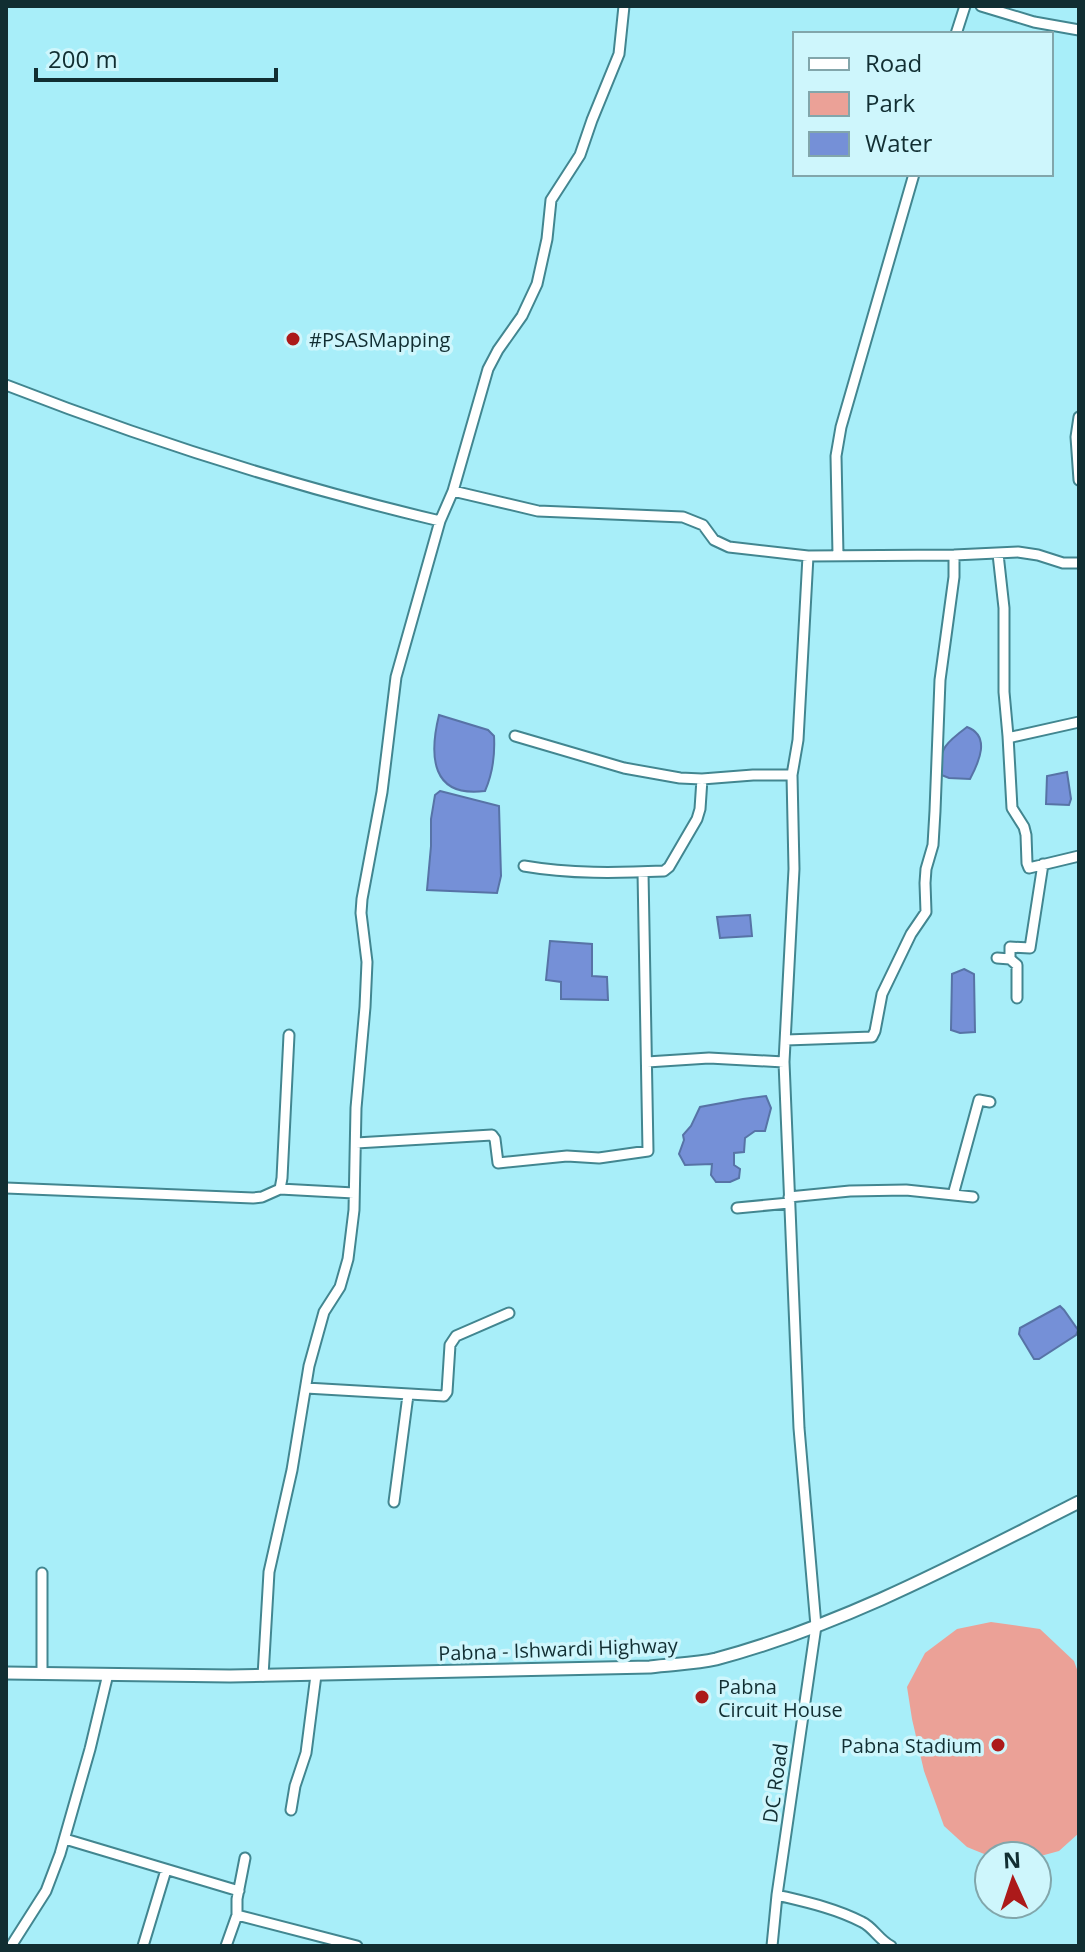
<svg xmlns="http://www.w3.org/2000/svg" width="1085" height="1952" font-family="'Open Sans',sans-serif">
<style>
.green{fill:#eba197}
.water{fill:#7590d7;stroke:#5773a6;stroke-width:2}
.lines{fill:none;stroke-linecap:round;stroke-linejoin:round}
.minor-casing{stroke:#428690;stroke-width:13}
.major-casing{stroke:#428690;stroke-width:15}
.minor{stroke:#fff;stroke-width:9}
.major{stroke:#fff;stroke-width:11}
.poi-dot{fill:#ac1a1a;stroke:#cef6fc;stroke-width:3}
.labels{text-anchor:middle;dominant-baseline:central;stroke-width:7;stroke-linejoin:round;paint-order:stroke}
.poi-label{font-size:20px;fill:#112e32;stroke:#cef6fc;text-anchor:start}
.street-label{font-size:20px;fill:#112e32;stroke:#cef6fc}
</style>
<rect width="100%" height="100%" fill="#a8eef9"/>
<path class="green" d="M991,1622L1040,1629L1074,1661L1079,1675V1833L1059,1851L1037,1857L989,1856L967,1847L944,1826L924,1771L912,1719L907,1687L925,1653L957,1629Z"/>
<path class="water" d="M439,715L488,730L494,736C495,754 492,775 485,791C431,798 429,756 439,715Z
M967,727C991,736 979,762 970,779L949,778L939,774C939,748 947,742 967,727Z
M1067,772L1071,799L1069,805L1046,804L1047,776Z
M440,791L499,806L501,876L497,893L427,890L431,846V819L435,795Z
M750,915L752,936L720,938L717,917Z
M550,941L592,944V976L607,977L608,1000L561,999V982L546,980Z
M964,969L974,974L975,1032L960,1033L951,1030L952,974Z
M766,1096L771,1108L765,1131H755L745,1138L744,1152L734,1153V1165L740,1169L739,1178L730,1182H716L711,1175L712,1164L685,1165L679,1154L684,1140L683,1135L691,1126L700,1107L743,1099Z
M1060,1306L1064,1310L1078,1330L1076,1335L1039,1359H1034L1019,1334L1020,1328Z"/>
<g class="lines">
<g class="minor-casing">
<path id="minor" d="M981,6L1034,22L1079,30
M956,34L965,6
M6,385C147,440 292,486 440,521L453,491L488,369L498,350L522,316L537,284L547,239L551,200L580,155L592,120L619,54L624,6
M1079,417L1076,437L1079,480
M453,491L538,511L683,517L703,525L714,540L729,547L808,556L954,555L1018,552L1038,555L1063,563H1079
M998,554L1004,608V692L1008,736L1012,737L1079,722
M838,555L836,456L841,427L914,174
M515,736L624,768L680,778L702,779L753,775H792
M1008,736L1012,808L1024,827L1026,835L1027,863L1029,868L1079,856
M524,866C570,874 617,873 664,871L669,867L697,819L700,809L702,779
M997,958L1010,959V947L1030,948L1043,864
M1010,959L1017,965V998
M786,1040L872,1037L875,1031L882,994L911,934L926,912L925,883L926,869L933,845L935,811L940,680L954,577V555
M647,1062L709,1058L784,1062
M356,1143L492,1135L495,1139L498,1163L567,1156L599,1158L648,1151L643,872
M6,1188L253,1198L262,1197L280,1189L282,1178L289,1035
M280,1189L354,1193
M953,1195L979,1100L990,1102
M789,1197L850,1191L906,1190L973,1197
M737,1208L789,1203
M306,1388L444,1396L447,1392L450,1345L456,1336L509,1313
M394,1502L408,1395
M42,1573V1673
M263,1676L269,1572L292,1470L309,1366L324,1312L340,1287L348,1259L354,1210L356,1108L365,1007L367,962L361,913L362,899L382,792L396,677L440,521
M291,1810L295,1786L306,1753L316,1675
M65,1839L239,1891
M245,1858L237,1899V1915L357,1946
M777,1895C806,1902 835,1908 862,1922C873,1927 879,1940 891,1946
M11,1946L46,1891L60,1854L90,1749L108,1674
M143,1946L166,1870
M226,1946L237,1915
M772,1946L777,1895L816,1626L799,1428L784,1062L794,869L792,775L798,740L808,556"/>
</g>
<g class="major-casing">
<path id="major" d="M6,1673L230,1676L650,1667C671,1664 695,1664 716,1659C844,1625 962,1561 1079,1502"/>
</g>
<use href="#minor" class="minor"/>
<use href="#major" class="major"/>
</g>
<g class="poi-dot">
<circle cx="293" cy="339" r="8"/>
<circle cx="702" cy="1697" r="8"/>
<circle cx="998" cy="1745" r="8"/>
</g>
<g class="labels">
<g class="poi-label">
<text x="309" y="339">#PSASMapping</text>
<text x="718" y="1686">Pabna<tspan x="718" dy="23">Circuit House</tspan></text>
<text x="982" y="1745" text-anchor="end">Pabna Stadium</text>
</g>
<g class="street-label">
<text transform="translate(558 1649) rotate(-2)">Pabna - Ishwardi Highway</text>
<text transform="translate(775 1783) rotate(-82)">DC Road</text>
</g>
</g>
<rect width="1085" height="1952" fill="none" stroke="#112e32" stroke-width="16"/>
<rect x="793" y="32" width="260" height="144" fill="#cef6fc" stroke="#82a6ab" stroke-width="2"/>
<rect x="809" y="58" width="40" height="12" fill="#ffffff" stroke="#82a6ab" stroke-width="2"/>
<text x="865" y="72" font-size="24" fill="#112e32">Road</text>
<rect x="809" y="92" width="40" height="24" fill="#eba197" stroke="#82a6ab" stroke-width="2"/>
<text x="865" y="112" font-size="24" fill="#112e32">Park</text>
<rect x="809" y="132" width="40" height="24" fill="#7590d7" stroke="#82a6ab" stroke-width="2"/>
<text x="865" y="152" font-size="24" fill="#112e32">Water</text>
<g transform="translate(1013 1880) rotate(357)"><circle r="38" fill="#cef6fc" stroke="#82a6ab" stroke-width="2"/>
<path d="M0-6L14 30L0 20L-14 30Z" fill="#ac1a1a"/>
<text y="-12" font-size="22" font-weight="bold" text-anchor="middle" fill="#112e32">N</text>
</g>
<path d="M36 68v12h240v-12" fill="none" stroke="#112e32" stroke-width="4"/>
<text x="48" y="68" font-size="24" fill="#112e32" stroke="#cef6fc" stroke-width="6" paint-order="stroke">200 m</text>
</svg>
